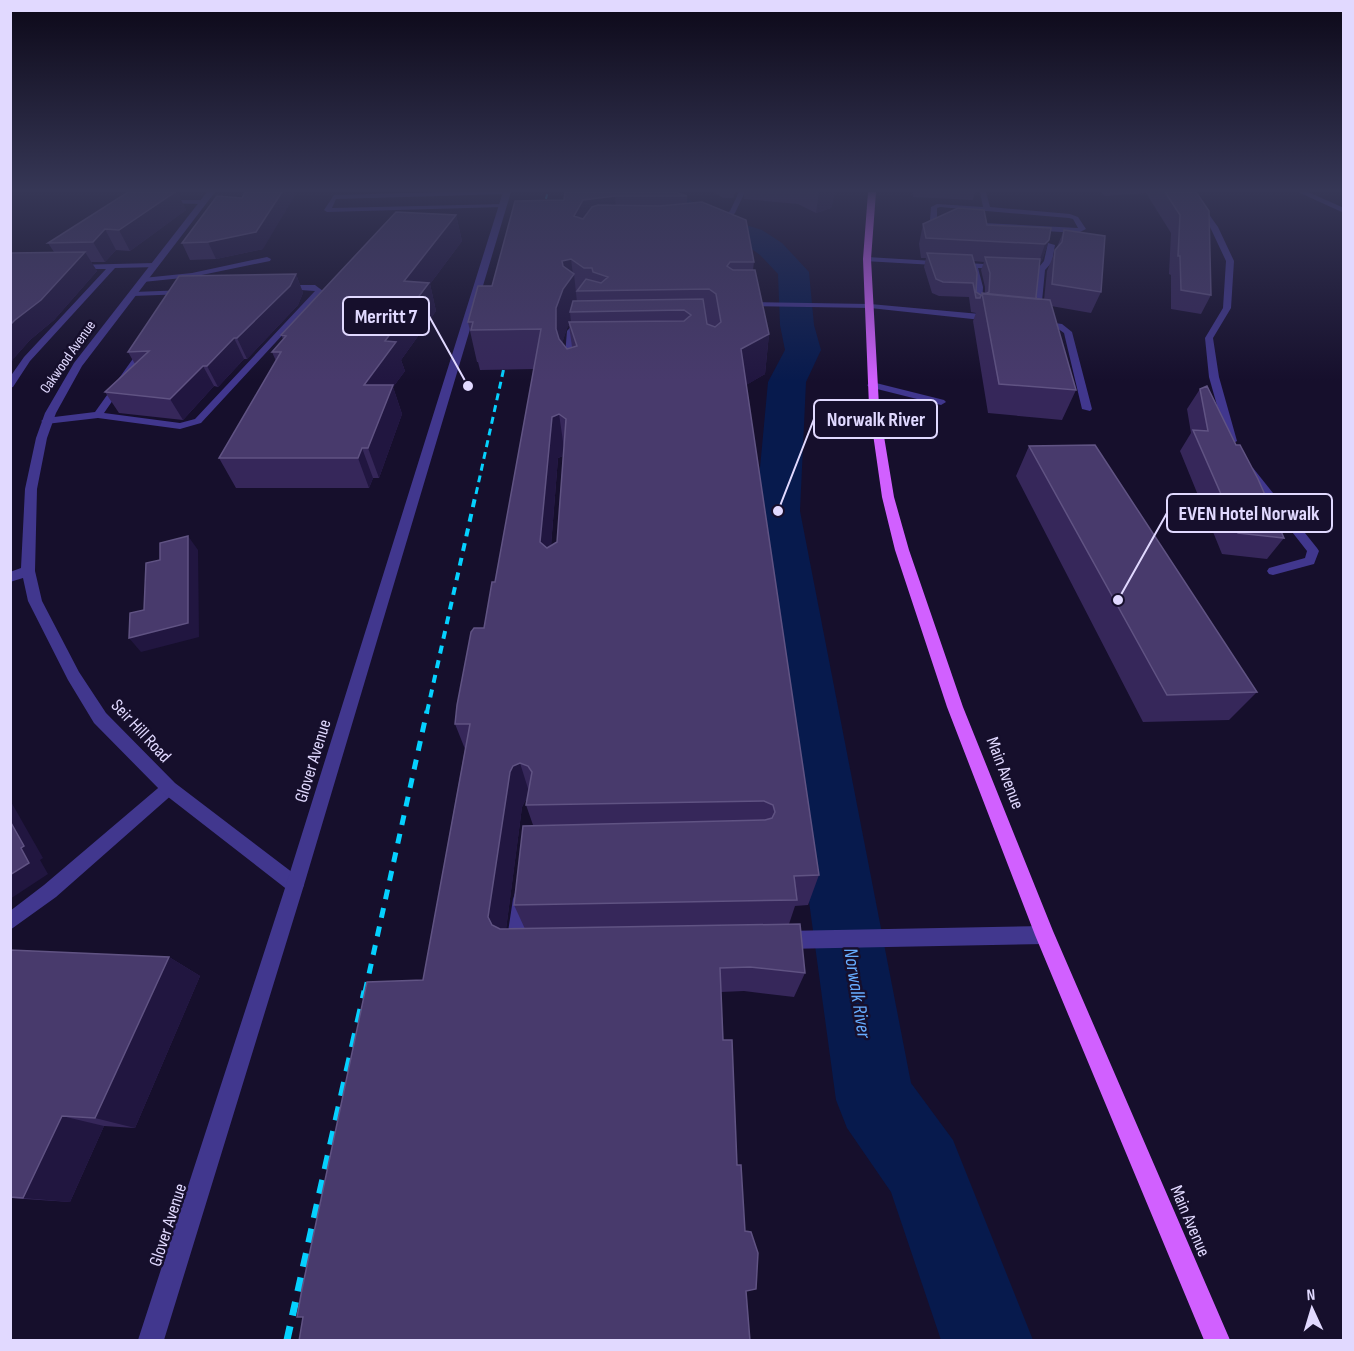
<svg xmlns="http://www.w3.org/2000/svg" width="1354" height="1351" font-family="'Sofia Sans Condensed',sans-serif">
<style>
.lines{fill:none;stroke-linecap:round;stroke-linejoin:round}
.river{fill:#071a4d;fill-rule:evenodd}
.service{fill:#41378e;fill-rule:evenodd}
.minor{fill:#41378e;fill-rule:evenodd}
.tertiary{fill:#41378e;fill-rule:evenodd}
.primary{fill:#d160ff;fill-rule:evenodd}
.rail-far4{stroke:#05d1ff;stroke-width:2;stroke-dasharray:5 4.5;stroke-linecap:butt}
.rail-far3{stroke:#05d1ff;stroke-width:3;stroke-dasharray:7 5;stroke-linecap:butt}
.rail-far2{stroke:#05d1ff;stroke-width:4;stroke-dasharray:8 7;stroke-linecap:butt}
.rail-far1{stroke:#05d1ff;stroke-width:5;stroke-dasharray:10 9;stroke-linecap:butt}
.rail{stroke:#05d1ff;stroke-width:7;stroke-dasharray:14 11;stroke-linecap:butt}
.wall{fill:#36275a;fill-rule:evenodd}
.shaded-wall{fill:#211640}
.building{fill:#483a6c;stroke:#605383;stroke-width:1.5;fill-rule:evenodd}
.labels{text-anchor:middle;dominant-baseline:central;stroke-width:5;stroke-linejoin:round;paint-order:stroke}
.far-street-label{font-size:15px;fill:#e1d9ff;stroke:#160f2c}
.street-label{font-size:18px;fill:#e1d9ff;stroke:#160f2c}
.water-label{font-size:20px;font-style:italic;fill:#67acff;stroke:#160f2c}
.leader{fill:none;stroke:#e1d9ff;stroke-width:2}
.callout-dot{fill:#e1d9ff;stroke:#160f2c;stroke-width:2}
.callout{fill:#160f2c;stroke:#e1d9ff;stroke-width:2}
.callout-label{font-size:20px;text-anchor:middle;font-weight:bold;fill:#e1d9ff}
</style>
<rect width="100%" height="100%" fill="#160f2c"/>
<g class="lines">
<path class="river" d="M620,192H664L685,197L707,213L762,230L782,243L809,272L814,325L821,350L806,382L800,511L911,1083L953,1140L1033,1340H941L891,1192L847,1128L836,1100L756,511L768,382L785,350L780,325L778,274L760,255L742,242L687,225L665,209L624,198Z"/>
<path class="service" d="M444,192H510L507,194L336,199L332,208L505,204L503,207L327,212L324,210L334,195Z
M739,192H745L735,213L720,228H714V224L730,211Z
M980,192H986L990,207L1070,214L1078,217L1086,229L1078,233L943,225L930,220L931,207L937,204L983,207ZM940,207L1069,218L1073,219L1078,228L944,221L937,219V208Z
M1187,192H1193L1218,227L1234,261L1231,308L1213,338L1219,377L1237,441L1232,444L1227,441L1209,377L1205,338L1223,308L1226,261L1210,227Z
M164,200H203L206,202L203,204L162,203Z
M1048,243L1055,245L1052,262L1045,270L1041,312L1037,314L1033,312L1037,271L1018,268L1022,266L1039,267L1044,261Z
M267,257L271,259L270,261L192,277L143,282L139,280L143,278L192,273Z
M867,257L1000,265L1004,267L1000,269L978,268L983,287L982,306L978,308L974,306L975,287L970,267L864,261V257Z
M155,263H158V267L115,268L30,361L13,387L10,388V377L24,357L106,269H76L72,267L73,265Z
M282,285H315L323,291L201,423L180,429L98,418L46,424L41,421L46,418L95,412L142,346L145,345L149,348L104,413L180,423L195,419L315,291L285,289H282Z
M188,290V294H185L133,296L129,294L133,292Z
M741,302L870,304L991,315L995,318L991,321L870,308L744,306L740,304Z
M579,318L583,321L575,331L572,365L564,367L567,331Z
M1040,321L1062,324L1072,332L1092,409L1090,411L1082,409L1064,333L1057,328L1037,326V322Z
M872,382L944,400L946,402L941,405L869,387L867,385Z
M1249,467L1253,468L1317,548L1319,551L1314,564L1273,575L1269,574L1267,571L1269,568L1305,558L1307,551L1245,472L1244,470Z
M169,781L174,783L177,788L174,793L56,897L10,930V911L44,885L164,783Z
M521,891L527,893L529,899L524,945L521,951L515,954L509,951L506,945L513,899L515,893Z
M1045,926L1051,929L1054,935L1051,941L1045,944L784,949L778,946L775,940L778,934L784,931Z"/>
<path class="minor" d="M207,192H215L82,366L56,413L47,438L37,489L35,571L42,601L79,672L106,713L175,783L301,879L304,885L301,891L295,894L289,891L163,793L94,723L68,680L28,601L23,578L10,582V572L21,568L25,489L36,438L45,413L74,363Z
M1298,192H1308L1344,208V213Z"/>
<path class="tertiary" d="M503,192H511L304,885L164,1340H138L286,885Z"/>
<path class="primary" d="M868,192H876L871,259L879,406L894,497L909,550L963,707L1053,931L1230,1340H1204L1035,935L947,707L895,550L882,497L869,406L863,259Z"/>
<path class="rail-far4" d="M540,217L548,192"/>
<path class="rail-far3" d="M476,494L507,354"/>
<path class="rail-far2" d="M427,712L476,493"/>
<path class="rail-far1" d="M365,992L427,711"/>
<path class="rail" d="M287,1340L365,991"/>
</g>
<path class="wall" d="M128,192H177L186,210L130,251L116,250L105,262H91L97,271L54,320L30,340L14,358L54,252L48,243Z
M565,192L687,196V203L754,262L753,270L769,334L765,374L746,385L819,875L808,905L795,906L789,924L805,973L794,997L744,991L721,992L723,1040L737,1165L746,1291L423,980L465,749L455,724L484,628L495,582L534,369L480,370L478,362H477L468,322L492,286L564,200ZM569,325L572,347L567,349L562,343L567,328ZM563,456L557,542L551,546L558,458ZM527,800L526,805L533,825L514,905L525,929H506L522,807L525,801Z
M714,192H736L733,198H723Z
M744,192H835L831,208L816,213L798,204L744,199Z
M913,192H975L973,200L913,197Z
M1100,192H1196L1211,295L1201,314L1171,309V275L1169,274L1171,233L1146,193L1105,196Z
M217,196L263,249L216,259L190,260L182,243Z
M456,215L462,241L430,284L436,311L401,360L405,371L393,387L402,414L379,478H373L369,488H236L219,458L276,361L272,352L283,339L281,335Z
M923,224L987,225L1049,240L1042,260L1039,263L1036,297L1037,299L1044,300L1047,271L1064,230L1101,292L1091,313L1051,306L1076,390L1062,420L988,413L973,321L976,313L971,312L969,297L939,296L932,293L924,267L926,258H921L919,244ZM974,261L984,262L981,270L985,287V294L982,293L981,295L976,292Z
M296,274L303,293L298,305L247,359H244L218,387L214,386L183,420L119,413L105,392L135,364L128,352Z
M1200,389L1236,445L1284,538L1267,559L1222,554L1180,451L1191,433L1187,409Z
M1029,446L1257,692L1229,720L1143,722L1016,476Z
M10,950L169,957L200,976L135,1128L104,1126L70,1202L10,1198Z"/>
<path class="shaded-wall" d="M175,192H177L186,210L130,251L119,230Z
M282,192H297L263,249L216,259L208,242Z
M819,192H835L831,208L816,213Z
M615,196L618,232L574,216L583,200Z
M456,215L462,241L430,284L436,311L401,360L405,371L393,387L402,414L379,478L368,448L364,385L385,341L404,281Z
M105,229L116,250L105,262L93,242Z
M1049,240L1042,260L1038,265L1045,244Z
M85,252L97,271L54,320L30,340L14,358L10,365V325Z
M571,259L573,275L574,274L578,312H570L571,322L567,328L561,347L556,329V308L562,261Z
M296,274L303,293L298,305L247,359L237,338Z
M769,334L765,374L738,390L741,349Z
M234,338L244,359L218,387L207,366Z
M203,366L214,386L183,420L170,399Z
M559,414L565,455L558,458L548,583L540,542L552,417Z
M362,448L373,478L369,488L358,458Z
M188,536L198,550L199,637L141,652L129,638Z
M520,763L531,798L525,801L522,807L504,945L492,925L488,917L510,772L513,766Z
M10,800L43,858L40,860L48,874L10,899V875L21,848L10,821Z
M169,957L200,976L135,1128L95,1118Z
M62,1116L104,1126L70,1202L23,1198Z"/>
<path class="building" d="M128,192H175L119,230L105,229L93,242L48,243Z
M245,192H282L256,232L208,242L182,243L217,196L242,198Z
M565,192H675L687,196H615L583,200L574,216L583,219L592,207L598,205L660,206L702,202L746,220L754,262H730L727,266L733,270H755L769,334L741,349L819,875L794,876L797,900L514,905L523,826L765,820L772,818L775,812L773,805L764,801L526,805L532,772L528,766L520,763L513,766L510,772L488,917L492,925L500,929L800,924L805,973L750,967L720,968L723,1040H732L737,1165H741L745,1231L751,1232L758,1253L756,1289L746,1291L750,1341H299L303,1317H297L302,1289L367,982L423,980L470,724H455L457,705L471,632L474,628H484L492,582H495L541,329L471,330L473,322H468L478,286H492L515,201L564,200ZM571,259L584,268H592L593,272L608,277L601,283L586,279L577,291L709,289L716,294L721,322L715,327L707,324L703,299L573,301L570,312L684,310L691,315L684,321L569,322L577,346L567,349L559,339L556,329V308L563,289L574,274L563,266L562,261ZM559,414L566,419L557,542L547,548L540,542L552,417Z
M1165,192H1196L1209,211L1211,295L1181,290L1180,256H1178L1180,215Z
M958,208L984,210L987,225L1051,228L1049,240L1045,244L926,238L923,224Z
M396,212L456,215L404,281L429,283L385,341L396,342L364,385H393L368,448H362L358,458H219L281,352H272L286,336L281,335Z
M1064,230L1105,236L1101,292L1052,284L1055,250L1062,242Z
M85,252L41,300L15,320L10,325V253Z
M927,253L972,255L977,273L976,292L981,295L980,298H976L973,283L943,282L936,279Z
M985,257L1040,259L1036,297L1037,299L985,294L989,292L990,273Z
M296,274L290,286L237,338H234L207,366H203L170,399L105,392L149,351L128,352L179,276Z
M982,293L1050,300L1076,390L999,384Z
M1207,386L1236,445H1240L1258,479L1284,538L1238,533L1193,430L1208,431L1200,389Z
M1095,445L1257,692L1167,695L1029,446Z
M188,536V623L129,638L130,613L144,610L146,563L160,560V543Z
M10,821L24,846L21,848L29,863L10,875Z
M10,950L169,957L95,1118L62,1116L23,1198L10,1197Z"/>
<linearGradient id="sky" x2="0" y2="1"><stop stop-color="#0c0818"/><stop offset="0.5" stop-color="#363756"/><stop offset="1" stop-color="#363756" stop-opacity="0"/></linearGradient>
<rect width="1354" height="381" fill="url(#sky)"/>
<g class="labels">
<g class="far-street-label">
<text transform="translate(68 357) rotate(-55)">Oakwood Avenue</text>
</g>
<g class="street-label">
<text transform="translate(141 731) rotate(47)">Seir Hill Road</text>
<text transform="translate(313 761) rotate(-73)">Glover Avenue</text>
<text transform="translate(1005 773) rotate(69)">Main Avenue</text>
<text transform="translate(1190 1221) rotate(67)">Main Avenue</text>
<text transform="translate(168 1225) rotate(-72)">Glover Avenue</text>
</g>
<g class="water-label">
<text transform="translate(857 993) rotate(81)">Norwalk River</text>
</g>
</g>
<path class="leader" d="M468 386L429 316M778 511L814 419M1118 600L1167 513"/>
<g class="callout-dot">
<circle cx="468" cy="386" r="6"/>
<circle cx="778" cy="511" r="6"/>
<circle cx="1118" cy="600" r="6"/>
</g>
<g class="callout">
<rect x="343" y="297" width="86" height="38" rx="6"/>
<rect x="814" y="400" width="123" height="38" rx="6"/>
<rect x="1167" y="494" width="165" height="38" rx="6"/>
</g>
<g class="callout-label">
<text x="386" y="323">Merritt 7</text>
<text x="876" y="426">Norwalk River</text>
<text x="1249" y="520">EVEN Hotel Norwalk</text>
</g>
<rect width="1354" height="1351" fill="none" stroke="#e1d9ff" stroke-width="24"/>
<g transform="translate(1312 1309) rotate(356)" stroke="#160f2c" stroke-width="4.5" paint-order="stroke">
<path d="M0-4.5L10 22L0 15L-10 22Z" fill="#e1d9ff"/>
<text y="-9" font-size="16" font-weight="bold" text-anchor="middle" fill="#e1d9ff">N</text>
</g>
</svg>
